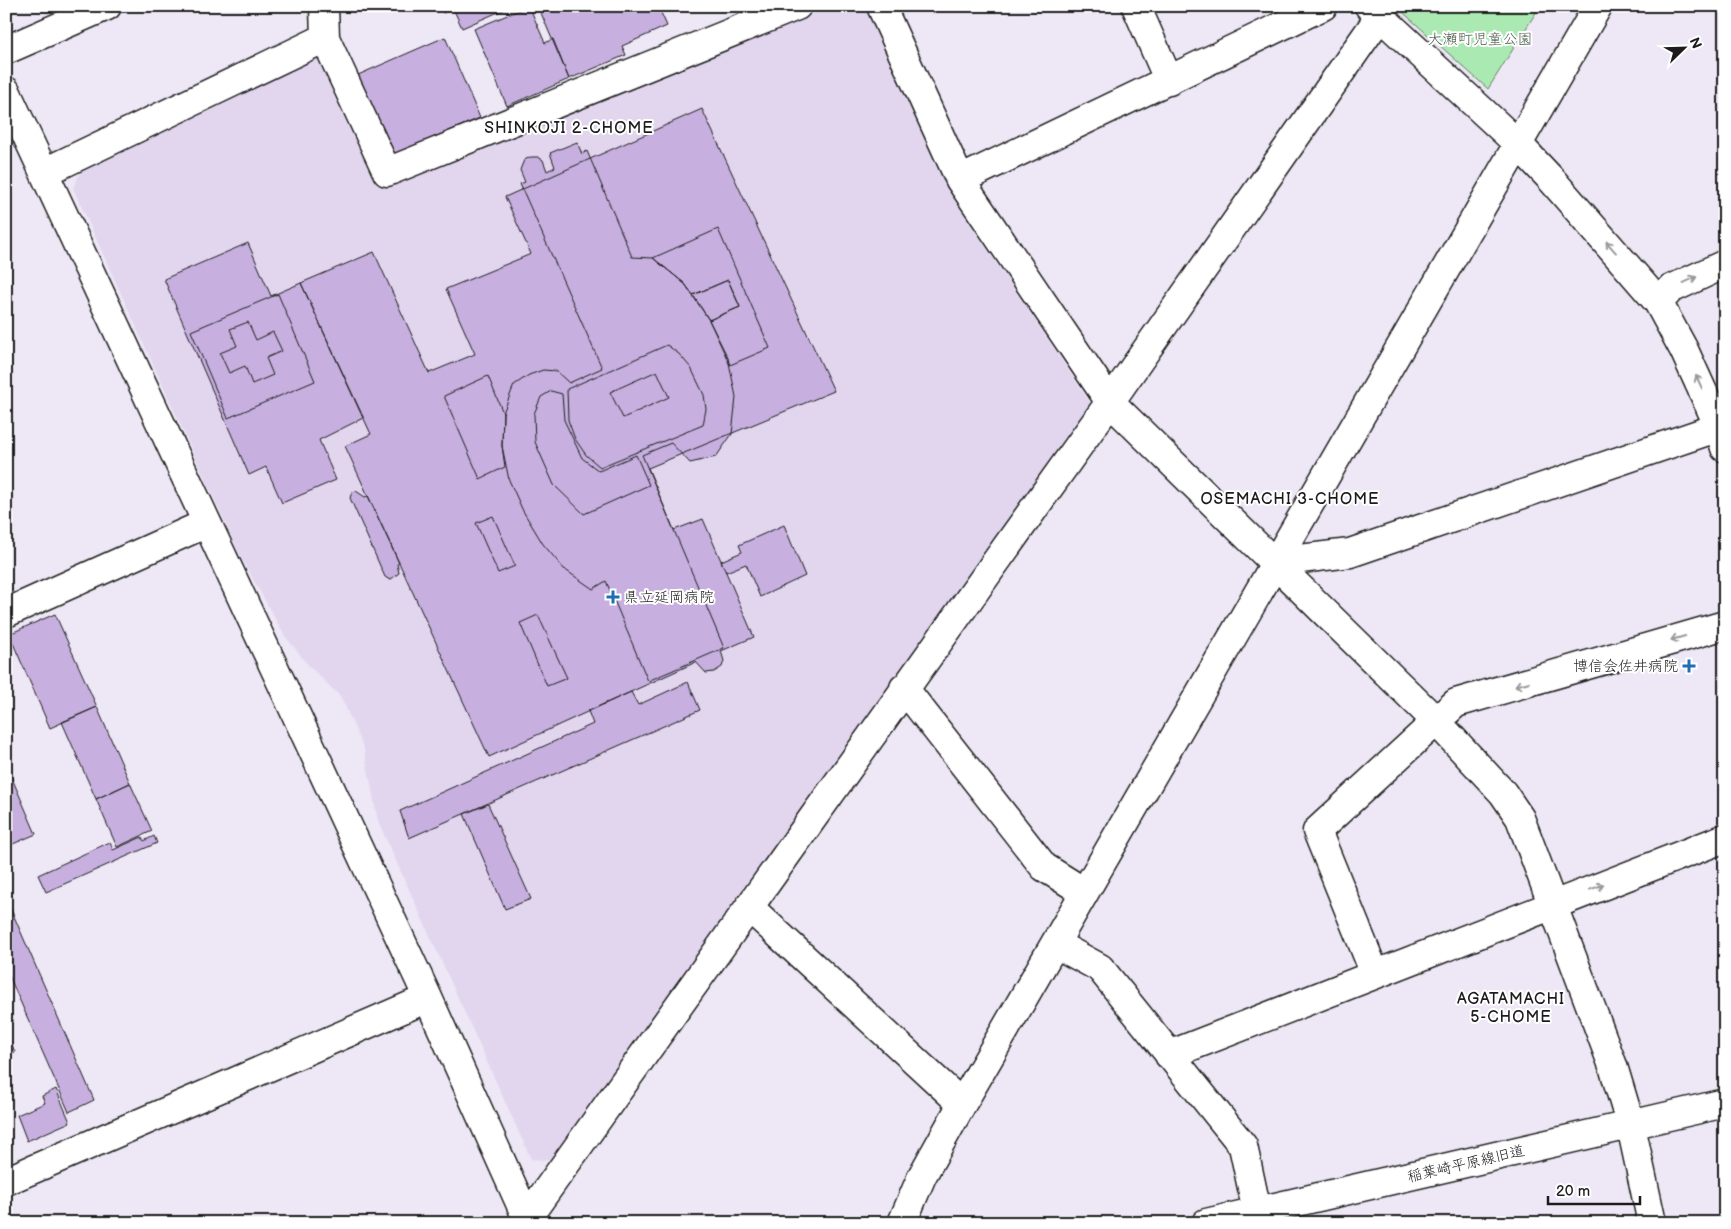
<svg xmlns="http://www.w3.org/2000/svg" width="1731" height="1229" font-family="'Balsamiq Sans','Klee One',sans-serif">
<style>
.built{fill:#e2d6ef}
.green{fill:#aae9b1;stroke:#638266}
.building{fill:#c7b0e0;stroke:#1c1c1c}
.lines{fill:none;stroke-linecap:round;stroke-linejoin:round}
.minor-casing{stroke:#1c1c1c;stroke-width:31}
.minor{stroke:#fff;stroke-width:28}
.oneway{stroke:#999}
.poi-dot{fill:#1f6fb2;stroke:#fff;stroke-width:2}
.labels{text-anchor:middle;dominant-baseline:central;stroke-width:4;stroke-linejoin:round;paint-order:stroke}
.park-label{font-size:15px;fill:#475a49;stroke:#fff}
.poi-label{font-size:15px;fill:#1c1c1c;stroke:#fff;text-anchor:start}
.street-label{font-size:15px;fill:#1c1c1c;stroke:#fff}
.neighbourhood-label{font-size:16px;letter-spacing:1px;fill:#1c1c1c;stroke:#fff}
</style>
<rect width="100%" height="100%" fill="#eee7f6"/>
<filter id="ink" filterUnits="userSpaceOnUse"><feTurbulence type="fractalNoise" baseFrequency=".02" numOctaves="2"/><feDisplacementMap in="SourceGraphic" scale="10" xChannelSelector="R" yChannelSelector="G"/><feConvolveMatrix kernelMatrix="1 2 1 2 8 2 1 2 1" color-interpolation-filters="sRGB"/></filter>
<g filter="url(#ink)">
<path class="built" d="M833,6H866L955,201L1091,404L1092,416L561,1161L531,1159L378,821L364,749L341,697L309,666L285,636L241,558L73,188L85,163L320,55L381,188Z"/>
<path class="green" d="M1396,6H1540L1488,89Z"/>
<path class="building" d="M440,6H512L462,28L453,8L443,13Z
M529,6L545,43L553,39L569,79L507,106L474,29Z
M538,6H658L667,26L622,46L626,55L569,79Z
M445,37L480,118L392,155L358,75Z
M702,109L834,391L648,468L674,530L703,519L754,637L721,651L724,661L722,667L714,672L706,673L696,662L489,757L345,446L371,434L301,283L374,252L429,373L475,354L446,289L531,254L505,197Z
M577,142L582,154L587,151L632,257L653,258L685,284L709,320L728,358L736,397L732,434L716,457L690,463L671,443L642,455L724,648L648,681L606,581L593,589L564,569L543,544L523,511L509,480L502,446L503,413L514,385L529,375L543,370L556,371L569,383L602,368L520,184L525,182L520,170L524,160L531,157H538L543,160L547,171L555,167L550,153Z
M718,229L770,348L730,365L709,320L740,307L728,280L693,295L685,284L653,258Z
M248,243L271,296L301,283L363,418L319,440L336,480L282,503L266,467L249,475L164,279Z
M728,280L740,307L709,320L693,295Z
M278,294L315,381L228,418L191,331Z
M248,322L256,340L273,332L282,351L266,358L273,375L252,384L245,366L229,373L220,353L237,346L230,329Z
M667,345L679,354L691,368L704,395L706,409L703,425L600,467L586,455L575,439L568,420L567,389Z
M657,371L669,397L623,418L610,392Z
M488,376L503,413L502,446L505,467L480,479L444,396Z
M551,391L562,394L564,420L582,458L599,471L636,455L649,485L584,514L554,485L535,442L534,414L541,397Z
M356,491L365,497L368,496L399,563L397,564L399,573L390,580L385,577L350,498L352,492Z
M493,516L515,566L498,573L476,523Z
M784,525L805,576L760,597L746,564L726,572L721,561L742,552L739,545Z
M55,614L97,707L50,728L9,634Z
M538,615L567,678L547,686L520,623Z
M688,682L700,710L409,838L400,811L593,724L588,711L631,692L638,705Z
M97,707L130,783L96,799L62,722Z
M11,776L36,834L6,847V778Z
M130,783L152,831L117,847L96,799Z
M488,804L531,899L505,909L464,814Z
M154,836L157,843L46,892L38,875L110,842L113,850L142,837L144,841Z
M6,898L94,1100L69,1112L6,969Z
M6,1031L15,1052L6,1056Z
M56,1089L70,1122L27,1141L17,1115L45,1103L42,1096Z"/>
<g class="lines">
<g class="minor-casing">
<path id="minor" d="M324,6L325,38
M881,6L960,180L1110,402L1436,721L1503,793L1520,818L1613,1066L1631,1126L1652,1223
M1136,6L1169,81
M1369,6L1517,143L1551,179L1658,302L1684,350L1719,427L1725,448
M6,50L107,6
M6,91L428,998L529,1223
M45,172L325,38L387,172L797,6
M960,180L1323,6
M1658,302L1671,289L1725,264
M1275,562L1350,553L1725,425
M6,613L207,523
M904,688L1044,867L1084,892
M750,908L962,1104
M1056,944L1100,968L1243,1146L1257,1211
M1375,974L1317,831L1456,703L1725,625
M1169,1055L1725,838
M6,1181L428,998
M527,1218L1110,402L1380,16
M902,1223L922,1176L962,1104L1598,6
M1206,1223L1725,1103"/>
</g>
<use href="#minor" class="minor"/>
</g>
<defs><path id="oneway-shaft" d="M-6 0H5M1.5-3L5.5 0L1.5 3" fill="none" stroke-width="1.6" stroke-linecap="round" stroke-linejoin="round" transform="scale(1.25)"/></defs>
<g class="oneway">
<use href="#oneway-shaft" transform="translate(1611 247) rotate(-131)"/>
<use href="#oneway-shaft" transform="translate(1690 280) rotate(-25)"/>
<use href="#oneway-shaft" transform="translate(1699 382) rotate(-115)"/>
<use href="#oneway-shaft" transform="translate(1678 638) rotate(164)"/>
<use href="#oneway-shaft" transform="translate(1522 684) rotate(164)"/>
<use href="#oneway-shaft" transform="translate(1597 887) rotate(-21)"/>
</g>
</g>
<g class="poi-dot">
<path d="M610.5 589.5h5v5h5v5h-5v5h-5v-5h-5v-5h5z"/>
<path d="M1686.5 658.5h5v5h5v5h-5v5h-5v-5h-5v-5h5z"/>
</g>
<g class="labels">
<g class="park-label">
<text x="1480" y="39">大瀬町児童公園</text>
</g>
<g class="poi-label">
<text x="624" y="597">県立延岡病院</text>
<text x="1678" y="666" text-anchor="end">博信会佐井病院</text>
</g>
<g class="street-label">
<text transform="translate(1466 1164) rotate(-13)">稲葉崎平原線旧道</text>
</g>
<g class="neighbourhood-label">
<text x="569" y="128">SHINKOJI 2-CHOME</text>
<text x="1290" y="499">OSEMACHI 3-CHOME</text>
<text x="1511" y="999">AGATAMACHI<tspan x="1511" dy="18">5-CHOME</tspan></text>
</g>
</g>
<rect width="1731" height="1229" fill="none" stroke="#fff" stroke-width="25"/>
<rect x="12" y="12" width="1706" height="1204" fill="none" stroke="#1c1c1c" stroke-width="2" filter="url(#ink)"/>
<g transform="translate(1684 48) rotate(67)" stroke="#ffffff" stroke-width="4" paint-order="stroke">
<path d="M0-4L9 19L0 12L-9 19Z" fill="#1c1c1c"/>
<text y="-8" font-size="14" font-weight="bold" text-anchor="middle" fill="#1c1c1c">N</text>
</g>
<path d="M1548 1196v8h92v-8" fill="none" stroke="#1c1c1c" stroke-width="2.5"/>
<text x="1556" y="1196" font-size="15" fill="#1c1c1c" stroke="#ffffff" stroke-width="4" paint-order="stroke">20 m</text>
</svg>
